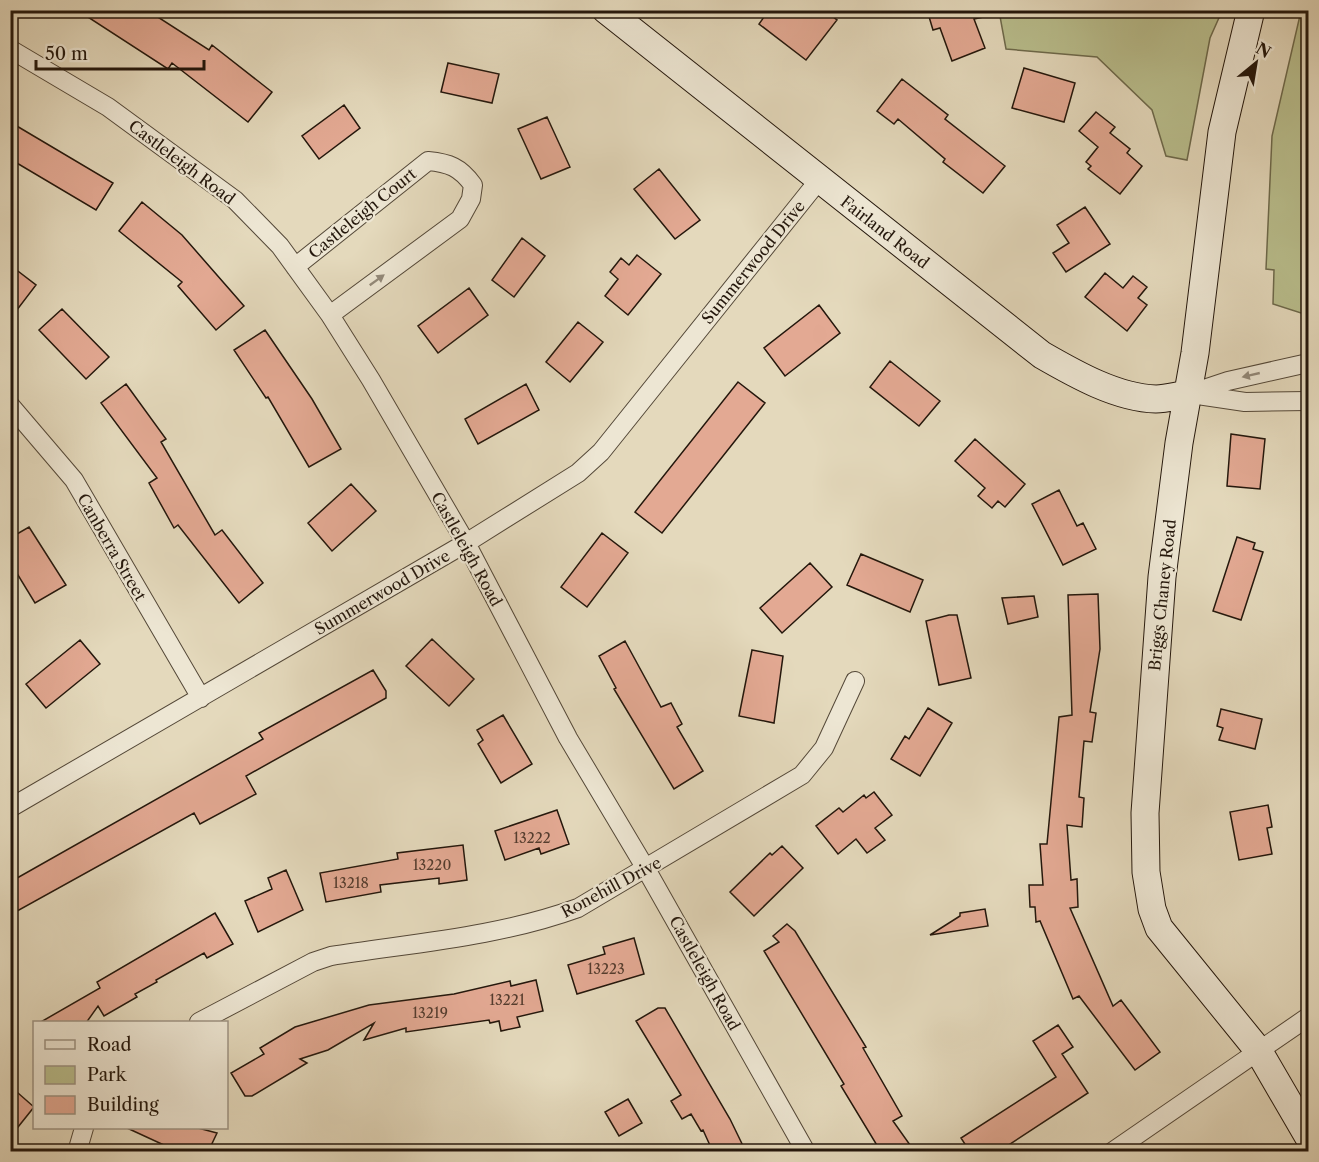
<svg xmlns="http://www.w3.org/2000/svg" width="1319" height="1162" font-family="'Libre Caslon Text',serif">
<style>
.green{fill:#b9be8d;stroke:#6e6a4c;stroke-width:1.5}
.building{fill:#e3a993;stroke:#24170c;stroke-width:1.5}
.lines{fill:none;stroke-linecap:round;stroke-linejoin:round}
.minor-casing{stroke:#544838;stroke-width:20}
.secondary-casing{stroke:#24170c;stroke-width:29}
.minor{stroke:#ede6d3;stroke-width:18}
.secondary{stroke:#ede6d3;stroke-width:27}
.oneway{fill:#938979}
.labels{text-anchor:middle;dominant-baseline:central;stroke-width:4.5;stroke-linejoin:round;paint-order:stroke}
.number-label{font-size:14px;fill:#543c2e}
.street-label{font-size:16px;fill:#24170c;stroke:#ede6d3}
</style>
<rect width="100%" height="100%" fill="#e4d9bc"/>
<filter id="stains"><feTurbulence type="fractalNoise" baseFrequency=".00333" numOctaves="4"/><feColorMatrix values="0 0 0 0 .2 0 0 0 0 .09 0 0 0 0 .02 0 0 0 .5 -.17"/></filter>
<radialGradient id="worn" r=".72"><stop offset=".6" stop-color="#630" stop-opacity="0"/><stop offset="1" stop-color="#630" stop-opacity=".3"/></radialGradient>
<path class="green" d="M999,11H1222L1210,38L1187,160L1166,156L1152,110L1097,57L1006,49Z
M1301,11H1308V310L1301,313L1273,304L1274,270L1266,269L1272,136Z"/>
<path class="building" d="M77,10H147L209,50L212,45L272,92L248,122L172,63L168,69Z
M769,10H824L837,20L806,60L759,24Z
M927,10H983L984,17L974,19L985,48L952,61L940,28L933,30Z
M448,63L499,74L492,103L441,92Z
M1024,68L1075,83L1064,122L1012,108Z
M902,79L948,115L945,119L1005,166L983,193L943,162L945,159L898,119L894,124L877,111Z
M344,105L360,128L319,159L302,136Z
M1096,112L1115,127L1110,133L1130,149L1127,153L1142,166L1120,194L1088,169L1091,166L1086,162L1098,147L1079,131Z
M547,117L570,167L541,179L518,129Z
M10,122L113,183L96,210L10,159Z
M659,169L700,220L675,239L634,189Z
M142,202L182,235L244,306L216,330L178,286L182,282L119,231Z
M1085,207L1110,244L1066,272L1053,253L1069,243L1057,225Z
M522,238L545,256L514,297L492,280Z
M637,255L661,274L628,315L605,296L618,279L610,272L621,258L629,265Z
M10,265L36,285L10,319Z
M1105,273L1123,288L1133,276L1147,287L1138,298L1147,305L1127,331L1085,297Z
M469,288L488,315L438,353L418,326Z
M819,305L840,333L785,376L764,348Z
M62,309L109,357L86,379L39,330Z
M578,322L603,342L570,382L546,362Z
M265,330L312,399L341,449L309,467L268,397L266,398L234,350Z
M890,361L940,401L919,426L870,387Z
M738,382L765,403L662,533L635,512Z
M126,384L166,439L161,442L215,535L222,530L263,583L239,603L178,525L174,528L149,483L157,478L101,403Z
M526,384L539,410L478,444L465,419Z
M1231,434L1265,439L1260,489L1227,486Z
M975,439L1025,484L1005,507L998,501L992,508L978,496L985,488L955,461Z
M351,484L376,511L332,551L308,523Z
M1059,490L1077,526L1083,523L1096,549L1063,565L1032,504Z
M29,527L66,585L35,603L10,562V538Z
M602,533L628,553L587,607L561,587Z
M1237,537L1255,543L1253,549L1263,552L1241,620L1213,611Z
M861,554L923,580L910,612L847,585Z
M810,563L832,587L782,633L760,608Z
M1098,594L1100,649L1090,712L1096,713L1092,742L1084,741L1079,797L1084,798L1082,827L1067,825L1071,880L1077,879L1078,907L1070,908L1113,1006L1121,1000L1160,1052L1135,1070L1079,996L1073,999L1040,921L1036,922L1035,907H1030L1029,885H1043L1040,844H1047L1059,717L1072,715L1068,595Z
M1034,596L1038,617L1008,624L1002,598Z
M949,615H957L971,678L939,685L926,621Z
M432,639L474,679L449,706L406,666Z
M80,640L100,664L46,708L26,684Z
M625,641L661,707L671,703L682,724L677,727L703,771L674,789L614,689L616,688L599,656Z
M752,650L783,656L774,723L739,716Z
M373,670L386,691V698L246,776L256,794L200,824L194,813L10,915V882L263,739L259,733Z
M928,708L952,723L920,776L891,759L905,736L909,739Z
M1221,709L1262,719L1255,749L1219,740L1223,728L1217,726Z
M503,715L532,764L501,783L478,744L483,740L477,730Z
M874,792L892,815L875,828L885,840L867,853L856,839L838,854L816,826L839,808L843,812L864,795L866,798Z
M1268,805L1272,827L1267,828L1272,854L1239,860L1230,812Z
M557,810L569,844L541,854L539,848L505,860L495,831Z
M463,845L467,880L439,884V878L380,885L381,892L326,902L320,873L398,859L397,853Z
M782,846L803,868L754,916L730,892L770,853L772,855Z
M286,870L303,910L258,932L245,901L272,889L268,878Z
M985,909L988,926L930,935L960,916V913Z
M215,913L233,944L207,958L204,953L156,980L157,982L135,994L137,997L104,1016L98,1006L86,1023H39L100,988L97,982Z
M787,924L795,931L866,1047L863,1048L902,1116L893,1121L915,1152H881L841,1086L844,1084L764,951L779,942L773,936Z
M634,938L644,974L577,994L568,965L605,954L603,947Z
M536,980L543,1011L517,1017L520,1027L501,1031L499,1021L490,1023L489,1020L406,1032V1028L364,1040L374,1023L328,1050L300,1059L307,1063L252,1096H245L231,1073L264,1054L260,1048L295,1027L369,1005L454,994L510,981L511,986Z
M658,1008H665L730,1119L746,1152H713L703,1130L701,1131L691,1114L682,1119L671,1101L681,1095L636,1021Z
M1058,1025L1073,1047L1062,1054L1088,1093L998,1152H970L961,1138L1056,1077L1033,1041Z
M10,1086L34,1107L10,1137Z
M628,1099L642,1123L619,1136L605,1112Z
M127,1128H198L217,1133L208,1152H179Z"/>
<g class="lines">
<g class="minor-casing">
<path id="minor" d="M10,49L108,107L235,200L280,246L330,315L371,380L466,543L568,738L646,869L806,1152
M295,267L428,161C449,163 460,167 473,185L471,199L460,219L330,315
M1189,394L1228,381L1308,363
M1191,394L1245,402L1308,401
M10,405L74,480L201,698
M10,808L466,543L578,473L601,452L819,180
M199,1022L313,962L331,956C414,943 498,937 578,908L802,775L824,748L855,681
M77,1152L84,1128
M1112,1152L1308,1017"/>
</g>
<g class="secondary-casing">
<path id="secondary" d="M606,10L1042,355C1075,374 1117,398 1156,399C1167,399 1179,395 1189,394
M1251,10L1222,132L1195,353L1179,443L1162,577L1145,813L1146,872L1152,909L1159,928L1258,1050L1308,1136"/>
</g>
<use href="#minor" class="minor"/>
<use href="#secondary" class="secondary"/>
</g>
<defs><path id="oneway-solid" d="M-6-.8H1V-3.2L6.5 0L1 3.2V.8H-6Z" transform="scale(1.5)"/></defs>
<g class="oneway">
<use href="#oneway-solid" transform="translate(377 280) rotate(-36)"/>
<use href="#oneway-solid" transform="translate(1251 375) rotate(167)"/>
</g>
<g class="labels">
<g class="number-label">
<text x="532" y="838">13222</text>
<text x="432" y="865">13220</text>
<text x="351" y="883">13218</text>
<text x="606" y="969">13223</text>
<text x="507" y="1000">13221</text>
<text x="430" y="1013">13219</text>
</g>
<g class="street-label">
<text transform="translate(182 162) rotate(37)">Castleleigh Road</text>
<text transform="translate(362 213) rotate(-39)">Castleleigh Court</text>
<text transform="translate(885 232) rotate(38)">Fairland Road</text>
<text transform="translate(753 262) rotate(-51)">Summerwood Drive</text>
<text transform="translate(112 547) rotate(60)">Canberra Street</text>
<text transform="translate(467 549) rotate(61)">Castleleigh Road</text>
<text transform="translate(382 592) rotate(-30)">Summerwood Drive</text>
<text transform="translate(1162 595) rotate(-84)">Briggs Chaney Road</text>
<text transform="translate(611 887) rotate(-28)">Ronehill Drive</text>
<text transform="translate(705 973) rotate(61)">Castleleigh Road</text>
</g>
</g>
<rect width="1319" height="1162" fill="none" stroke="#e4d9bc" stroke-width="36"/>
<rect x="12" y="12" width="1295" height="1138" fill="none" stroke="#24170c" stroke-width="3"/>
<rect x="18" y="18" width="1283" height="1126" fill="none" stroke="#24170c" stroke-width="1.5"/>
<rect x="33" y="1021" width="195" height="108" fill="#ede6d3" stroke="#9d9383" stroke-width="1.5"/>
<rect x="45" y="1040" width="30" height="9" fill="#ede6d3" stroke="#9d9383" stroke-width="1.5"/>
<text x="87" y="1051" font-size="18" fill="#24170c">Road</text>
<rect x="45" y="1066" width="30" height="18" fill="#b9be8d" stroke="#9d9383" stroke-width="1.5"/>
<text x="87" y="1081" font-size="18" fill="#24170c">Park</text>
<rect x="45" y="1096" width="30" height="18" fill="#e3a993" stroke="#9d9383" stroke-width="1.5"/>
<text x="87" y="1111" font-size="18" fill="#24170c">Building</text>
<g transform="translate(1256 63) rotate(30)" stroke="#ede6d3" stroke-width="4.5" paint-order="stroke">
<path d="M0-4.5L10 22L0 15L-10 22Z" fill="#24170c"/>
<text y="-9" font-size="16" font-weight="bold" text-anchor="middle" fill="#24170c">N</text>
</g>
<path d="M36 60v9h168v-9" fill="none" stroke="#24170c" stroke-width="3"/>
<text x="45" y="60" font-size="18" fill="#24170c" stroke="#ede6d3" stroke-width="4.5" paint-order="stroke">50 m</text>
<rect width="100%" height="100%" filter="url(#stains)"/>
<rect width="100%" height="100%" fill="url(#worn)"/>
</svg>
